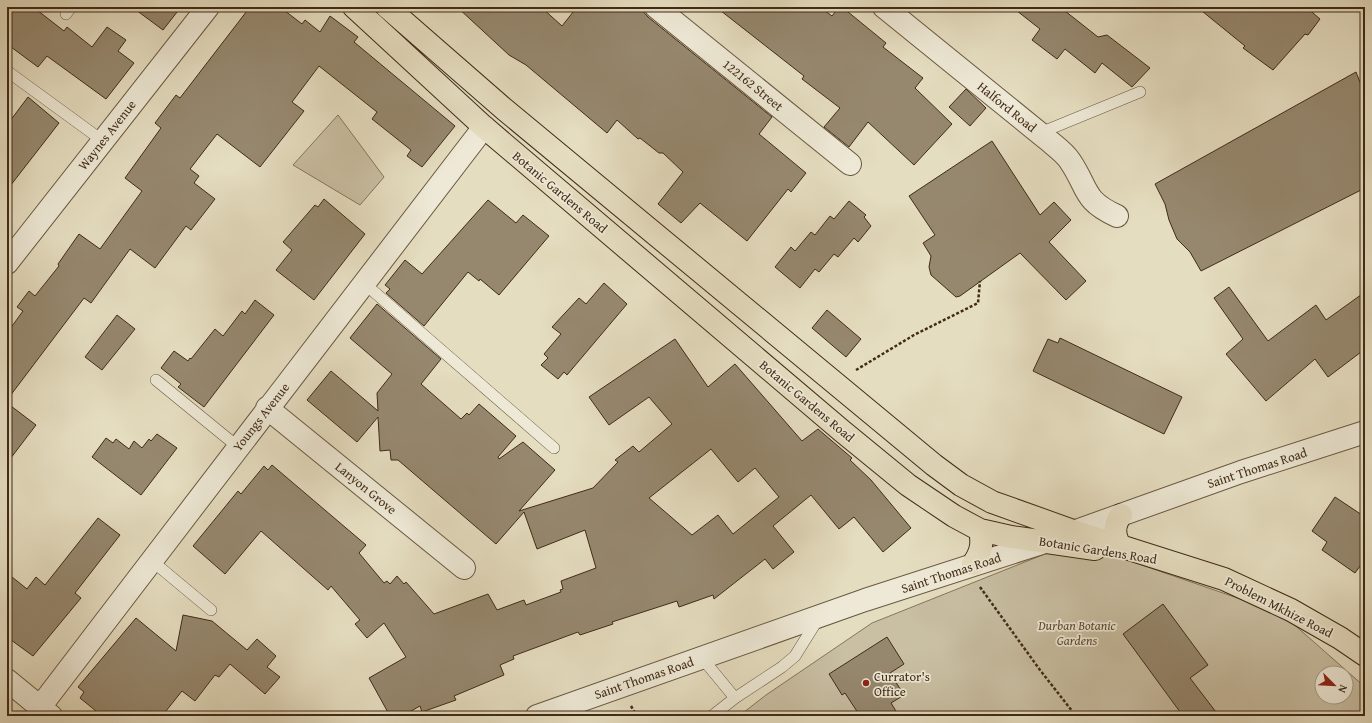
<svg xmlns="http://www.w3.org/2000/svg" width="1372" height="723" font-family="'Gentium Book Plus',serif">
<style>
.green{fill:#c9bfa3;stroke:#84755d;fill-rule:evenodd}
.building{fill:#96886f;stroke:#402b17;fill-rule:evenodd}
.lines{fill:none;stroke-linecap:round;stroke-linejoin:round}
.service-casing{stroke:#695841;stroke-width:12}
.minor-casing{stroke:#695841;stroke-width:24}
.primary-casing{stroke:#402b17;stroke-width:24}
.path{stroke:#402b17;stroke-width:2.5;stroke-dasharray:3 2;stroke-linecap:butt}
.service{stroke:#eee9d6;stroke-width:11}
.minor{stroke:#eee9d6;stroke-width:22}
.primary{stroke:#e5ddc0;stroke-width:22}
.poi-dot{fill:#8f2418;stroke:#eee9d6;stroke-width:1.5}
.labels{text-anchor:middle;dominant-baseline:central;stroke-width:3.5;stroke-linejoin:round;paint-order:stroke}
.street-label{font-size:13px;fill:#402b17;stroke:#eee9d6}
.park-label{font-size:13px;font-style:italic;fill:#5b4933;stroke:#eee9d6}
.poi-label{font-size:13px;fill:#402b17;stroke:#eee9d6;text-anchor:start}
</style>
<rect width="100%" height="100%" fill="#e5ddc0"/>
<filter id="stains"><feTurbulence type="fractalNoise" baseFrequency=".005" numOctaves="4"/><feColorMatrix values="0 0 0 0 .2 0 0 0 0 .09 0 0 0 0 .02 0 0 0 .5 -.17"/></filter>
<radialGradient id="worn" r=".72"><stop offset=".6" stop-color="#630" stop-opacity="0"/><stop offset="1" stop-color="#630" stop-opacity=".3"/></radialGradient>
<path class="green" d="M338,115L384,177L360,205L293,165Z
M1075,542L1281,613L1365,687V716H739L766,695L872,623ZM1322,673H1346V697H1322Z"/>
<path class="building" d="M7,7H33L64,31L67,27L92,47L107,27L126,40L118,51L134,63L106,99L47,56L38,67L7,44Z
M132,7H181L163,30Z
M250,7H280L302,24L305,20L320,32L330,16L358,37L354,42L455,126L422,167L407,156L411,150L372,119L377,112L319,66L292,102L304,111L260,167L217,134L190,169L199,176L194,183L215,199L191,230L186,226L155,268L130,249L91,303L84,298L7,400V333L23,311L17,307L29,291L35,296L59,266L58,264L79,234L100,249L142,191L125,178L161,128L155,123L176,95L180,98Z
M457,7H541L562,26L577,7H639L648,17L772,117L759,134L806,173L791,192L788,189L747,241L700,203L681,223L658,204L683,172L663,153H659L640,138L638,139L617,120L607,133L526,65L509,55Z
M716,7H820L832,16L839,7H842L886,43L883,47L923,78L915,88L952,124L914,165L868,122L849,147L824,127L840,108L802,79L804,76Z
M1012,7H1060L1098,37L1107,35L1150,68L1132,87L1102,63L1095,73L1065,49L1057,59L1032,40L1040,29Z
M1197,7H1306L1320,19L1308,35L1305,34L1273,70L1243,48L1245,46Z
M1356,72L1365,95V188L1201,271L1190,252L1177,239L1169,220L1165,204L1155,184Z
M966,89L986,108L970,126L949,107Z
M28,97L59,123L7,190V125Z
M992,141L1040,215L1054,202L1071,220L1049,242L1086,281L1066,300L1020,253L960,296L956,297L931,275L929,267L931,256L923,243L935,235L909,196Z
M324,199L365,234L314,300L276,270L292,250L283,242L315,205L318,207Z
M488,200L516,223L523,215L549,236L499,295L480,279L479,281L468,272L424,326L386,293L390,289L385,285L405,260L422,274Z
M849,201L866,215L864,217L871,226L858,242L854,238L838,257L834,254L819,272L815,269L800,288L775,267L791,247L795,251L811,232L815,235L830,216L834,219Z
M604,283L627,304L567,375L564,372L558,379L541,365L548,358L544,354L561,334L552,327L579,298L586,304Z
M1229,287L1268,341L1316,305L1326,320L1365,292V349L1328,377L1315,359L1266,401L1226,354L1243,339L1214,298Z
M255,300L274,315L204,407L178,387L181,384L161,368L174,351L188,361L190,358L191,359L215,329L223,336L242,311L245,314Z
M377,304L441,359L421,384L461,419L467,413L469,415L479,404L516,436L498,457L499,459L523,442L555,470L519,511L593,488L618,462L615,460L633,446L639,452L672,424L649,397L609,425L589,397L675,339L708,387L735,364L802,441L818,429L852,458L850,460L871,480L911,528L883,552L854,517L839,529L811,495L773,526L794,552L773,569L765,559L714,599L713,595L679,607L677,601L612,622L613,624L580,635L578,632L513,656L514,659L500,665L504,675L454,696L456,700L422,712L420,706L402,716H390L369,678L406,657L384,623L367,638L355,624L360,620L331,586L328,590L261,531L225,574L193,546L238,491L241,494L264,466L268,470L272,465L366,545L359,553L384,583L387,581L390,584L397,576L404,584L406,582L434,614L488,594L497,610L524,600L526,605L561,592L560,590L563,589L561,581L596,568L585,530L537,549L524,512L496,544L398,460H391L390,450L380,451L378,417L357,442L307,400L331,371L378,411L377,393L392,374L350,338ZM711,449L738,482L755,468L779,497L733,534L718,515L692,535L649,498Z
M827,310L861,339L846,357L812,328Z
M117,315L135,329L102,370L85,357Z
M1060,338L1182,397L1164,434L1033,371L1048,339L1058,343Z
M7,403L36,425L7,463Z
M157,434L177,448L141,495L92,457L106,438L113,443L116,439L129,449L134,441L142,448L149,439L151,441Z
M1335,497L1365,517V559L1355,573L1322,550L1327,542L1312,531Z
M98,518L120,535L75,593L81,598L33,656L7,637V573L27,589L36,577L45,585Z
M1163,604L1208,665L1190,678L1219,716H1183L1123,634Z
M183,615L212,621L247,650L257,639L276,656L267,667L280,677L265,694L230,664L219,677L215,675L195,701L182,691L162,716H95L96,711L80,698L84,692L78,687L136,618L176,651Z
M887,637L904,664L890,673L904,695L891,703L899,716H860L845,693L842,695L829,674Z"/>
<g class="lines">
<g class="service-casing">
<path id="service" d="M66,14L71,7
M7,71L103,141
M1040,133L1140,92
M365,284L554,448
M156,380L238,447
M151,560L211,610
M702,658L735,698L712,716
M735,698L782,667L795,656L818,619"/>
</g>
<g class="minor-casing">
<path id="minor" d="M656,7L850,164
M884,7L1048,140C1055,146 1065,153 1070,161C1089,189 1082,200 1117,216
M7,263L208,7
M267,408L464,568
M7,680L51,716
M40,707C187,513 337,322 484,127
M537,716L865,600L1048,541L1241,472L1365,432"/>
</g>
<g class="primary-casing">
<path id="primary" d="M354,7L484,127L842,431L908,485L954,516L980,530L1011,537L1095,549
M387,7L504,109L934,465L961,485L992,502L1076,532L1224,579L1291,610L1340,638L1365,655
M1120,546C1114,535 1113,526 1121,515
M973,564C981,553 983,544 980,530"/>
</g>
<path class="path" d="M856,370L914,335L978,303L980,281
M980,587L1040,670L1076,716
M631,706L637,716"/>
<use href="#service" class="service"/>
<use href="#minor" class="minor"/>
<use href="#primary" class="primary"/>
</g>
<circle class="poi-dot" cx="866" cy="683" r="4"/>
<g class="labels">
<g class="street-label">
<text transform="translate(753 85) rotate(39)">122162 Street</text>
<text transform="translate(1007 107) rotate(39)">Halford Road</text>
<text transform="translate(107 135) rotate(-52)">Waynes Avenue</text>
<text transform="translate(560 192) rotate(40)">Botanic Gardens Road</text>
<text transform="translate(807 401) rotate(40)">Botanic Gardens Road</text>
<text transform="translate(261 417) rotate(-52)">Youngs Avenue</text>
<text transform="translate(1257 468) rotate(-18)">Saint Thomas Road</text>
<text transform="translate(366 488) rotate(39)">Lanyon Grove</text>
<text transform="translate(1098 550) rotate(9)">Botanic Gardens Road</text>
<text transform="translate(951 573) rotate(-18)">Saint Thomas Road</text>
<text transform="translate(1279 607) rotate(27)">Problem Mkhize Road</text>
<text transform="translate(644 678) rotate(-19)">Saint Thomas Road</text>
</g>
<g class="park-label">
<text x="1077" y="625">Durban Botanic<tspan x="1077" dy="15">Gardens</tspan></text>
</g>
<g class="poi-label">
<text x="874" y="676">Currator's<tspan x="874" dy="15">Office</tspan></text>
</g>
</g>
<rect width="1372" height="723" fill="none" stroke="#e5ddc0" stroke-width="24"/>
<rect x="8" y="8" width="1356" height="707" fill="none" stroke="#402b17" stroke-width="2"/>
<rect x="12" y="12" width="1348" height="699" fill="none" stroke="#402b17"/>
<g transform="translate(1334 685) rotate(114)"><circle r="19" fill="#eee9d6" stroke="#a89d8a"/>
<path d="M0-3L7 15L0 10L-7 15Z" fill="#8f2418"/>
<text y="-6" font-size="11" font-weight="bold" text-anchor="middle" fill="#402b17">N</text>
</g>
<rect width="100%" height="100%" filter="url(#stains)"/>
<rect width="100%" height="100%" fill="url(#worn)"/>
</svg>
